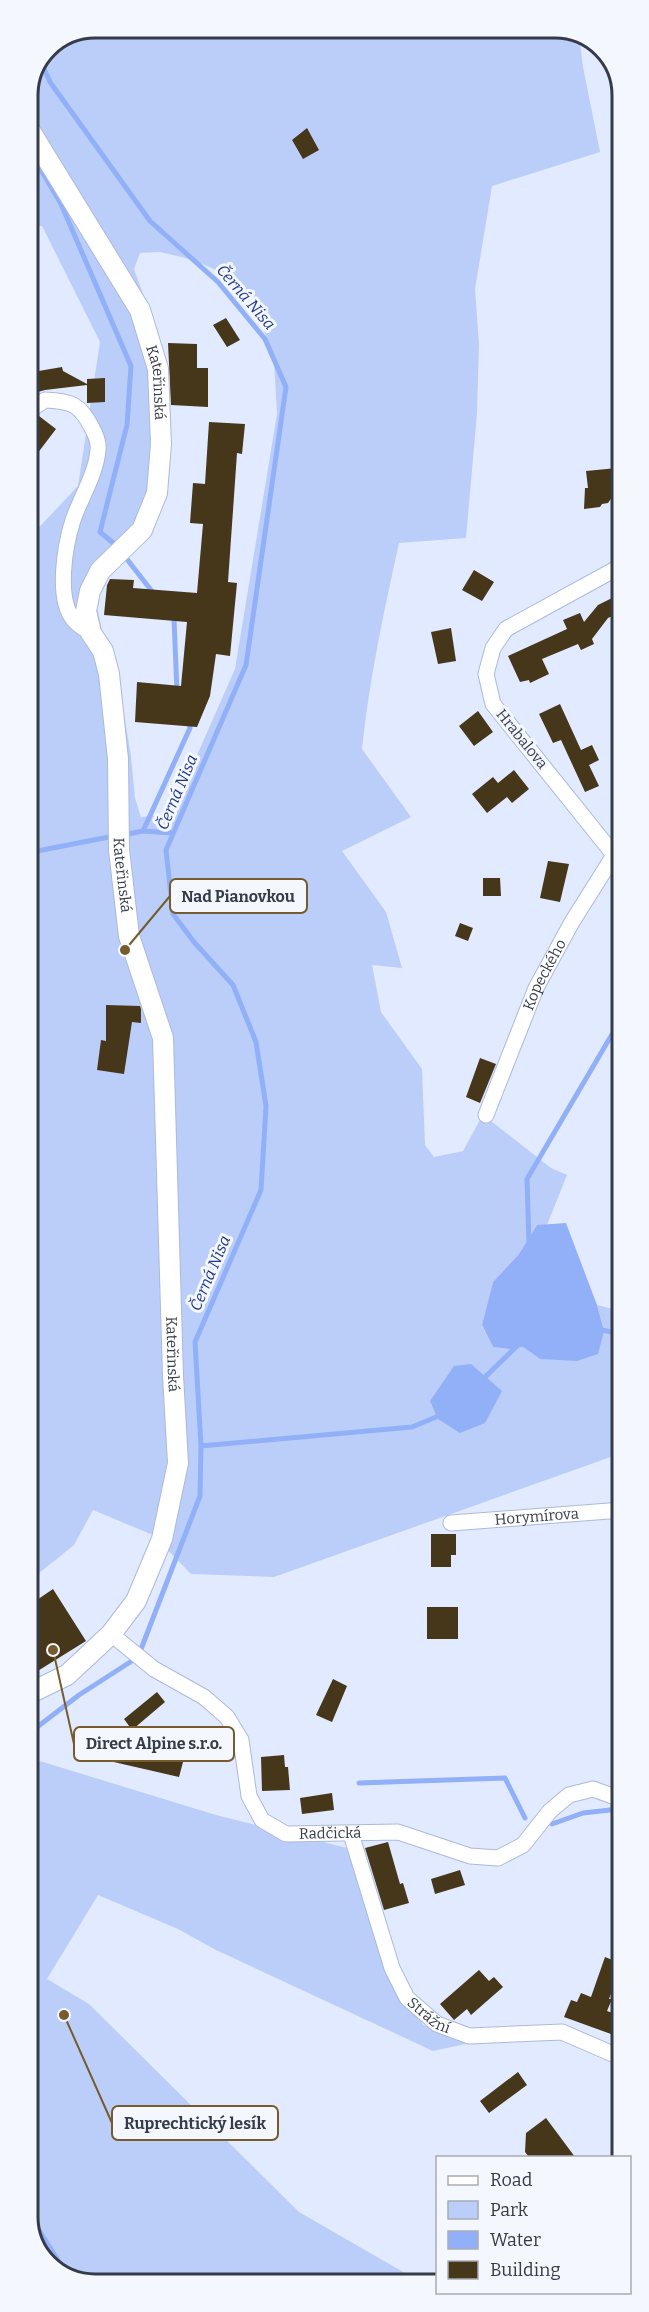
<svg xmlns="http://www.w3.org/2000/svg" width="649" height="2312" font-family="Bitter,serif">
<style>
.green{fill:#bbcefa;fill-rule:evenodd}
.water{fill:#92b0f8}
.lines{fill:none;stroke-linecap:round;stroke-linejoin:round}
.stream{stroke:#92b0f8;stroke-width:5}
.building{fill:#47371a}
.minor-casing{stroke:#abbadb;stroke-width:17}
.tertiary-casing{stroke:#abbadb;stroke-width:22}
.minor{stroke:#fff;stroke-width:15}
.tertiary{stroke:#fff;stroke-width:20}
.labels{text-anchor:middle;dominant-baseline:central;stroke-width:6;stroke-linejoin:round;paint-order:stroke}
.street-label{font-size:15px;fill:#353b48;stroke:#f4f7fe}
.water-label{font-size:16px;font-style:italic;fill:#1e3688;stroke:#f4f7fe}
.rim{fill:none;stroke:#353b48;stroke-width:3}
.leader{fill:none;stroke:#765b2d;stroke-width:2}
.callout-dot{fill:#765b2d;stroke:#f4f7fe;stroke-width:2}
.callout{fill:#f4f7fe;stroke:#765b2d;stroke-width:2}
.callout-label{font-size:16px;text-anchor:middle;font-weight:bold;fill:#353b48}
</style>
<rect width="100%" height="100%" fill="#e1eaff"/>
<path class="green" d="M95,27L563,28L579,35L583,67L600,152L492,186L475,289L479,344L477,413L466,538L399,543C384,611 369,680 362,749L411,817L342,851L386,912L402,968L372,965L381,1012L422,1069L425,1145L434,1157L463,1151L486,1109L491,1121L551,1168L567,1175L547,1225H537L519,1254L493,1282L482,1326L493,1347L509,1349L523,1347L540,1359L604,1331L597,1305L621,1311L622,1453L274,1577L191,1574L153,1535L93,1510L74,1545L28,1582L27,540L78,486L100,342L42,226H27V95L47,47ZM160,252L194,260L229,276L252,295L274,360L277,414L235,669L171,814L141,817L135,798L131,756L118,678L102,630L95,598L104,558L152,532L165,493L171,444L159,338L134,269L140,253Z
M30,1758L216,1815L351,1849L423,2025L484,2040L433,2051L216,1950L178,1929L98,1895L47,1979L89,2004L299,2212L424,2284L90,2285L68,2275L28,2224V1763Z"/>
<path class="water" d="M566,1223L597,1305L604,1331L598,1354L577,1361L540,1359L523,1347L509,1349L493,1347L482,1325L493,1282L519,1254L537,1225Z
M471,1364L502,1391L485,1423L460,1433L438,1419L430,1401L454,1366Z"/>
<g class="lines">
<path class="stream" d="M27,146L61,204L131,366L127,425L100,532L118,547
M123,554L154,594
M171,616L174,619L177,692
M143,831L190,728L188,721
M123,835L143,831L172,833
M27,853L114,836
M529,1244L527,1179L621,1019
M597,1329L621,1334
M482,1380L518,1345L519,1342
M201,1446L412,1427L441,1415
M28,1734L79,1695L138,1657L200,1496L201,1446L195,1342L261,1190L266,1106L256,1042L233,985L194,942L173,914L166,850L246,665L286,387L265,339L218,282L150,221L50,82L41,62
M359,1783L505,1778L525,1818
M552,1824L583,1813L619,1809
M28,2213L68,2276"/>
</g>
<path class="building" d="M307,128L319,150L303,159L292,140Z
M226,318L240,340L227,347L213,325Z
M168,343L197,344V368H208V407L171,405Z
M62,367L63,371L87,384V379L105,378V402L87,403V385L45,390L27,395V373Z
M39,416L56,429L37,454L27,446V429Z
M209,422L245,424L242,454L237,453L228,582L237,583L230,656L216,654L210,696L197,727L135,722L137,682L181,686L187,622L104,615L107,585L110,579L134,580L133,588L197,593L203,524L190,523L193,483L205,484Z
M617,468L621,469L620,495L613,496L608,503L602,504L600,507L584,509L585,488H588L586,471Z
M474,570L494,582L482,601L462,590Z
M612,598L619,613L608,618L592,639L594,644L581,650L578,644L542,659L549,674L530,683L529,680L520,682L508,656L567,629L563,620L580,613L584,622L598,605Z
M451,628L456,661L438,664L431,632Z
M560,704L581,750L592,745L599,760L589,765L599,786L585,792L561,740L553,743L539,714Z
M478,711L493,732L474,746L459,726Z
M514,770L529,789L512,803L507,797L487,813L472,794L493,777L498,783Z
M548,861L569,864L560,902L540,898Z
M483,878H500L501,896H483Z
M460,923L473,928L468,941L455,936Z
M106,1005L140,1006L141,1009V1023L132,1022L124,1074L97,1070L101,1040L106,1041Z
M480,1058L496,1064L480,1103L466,1097Z
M431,1534H456V1555H451V1567H431Z
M53,1589L86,1641L28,1677V1606Z
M427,1607H458V1639H427Z
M333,1679L347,1686L332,1722L316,1715Z
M157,1692L165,1702L132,1730L124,1719Z
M112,1733L186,1751L179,1777L105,1760Z
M284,1755L285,1767H288L290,1790L262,1791L261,1757Z
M332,1793L334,1810L302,1814L300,1798Z
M388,1842L400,1884L403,1883L409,1903L384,1910L365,1848Z
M460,1870L465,1885L435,1894L431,1879Z
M605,1957L622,1964L609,1999H612L607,2011L622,2016V2038L564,2017L571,2000L577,2002L581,1993L591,1997Z
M479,1970L489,1981L494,1977L503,1987L471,2015L467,2009L454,2020L440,2004Z
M518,2072L527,2085L489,2113L480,2101Z
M546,2118L575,2157H529L525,2152L526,2133Z"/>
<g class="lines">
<g class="minor-casing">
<g id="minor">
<path d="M27,412L45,400C71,401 80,404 92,428C96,435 99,442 98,450C96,474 81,497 73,520C65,545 56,597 73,619C77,625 85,629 91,633"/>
<path d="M615,856L493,704L486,674L493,648L506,629L621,566"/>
<path id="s1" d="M486,1115L536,988L572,922L621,844"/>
<path id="s2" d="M451,1523L622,1510"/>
<path id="s3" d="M111,1634L154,1669L204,1697L227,1717L241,1740L249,1796L262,1820L286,1834L398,1832L470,1856L498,1858L523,1845L550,1811L569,1795L593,1789L618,1798L622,1801"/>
<path id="s4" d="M351,1834L392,1968L407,1998L437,2024L469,2036L562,2032L622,2058"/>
</g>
</g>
<g class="tertiary-casing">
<g id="tertiary">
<path id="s5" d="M27,126L140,310L158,369L161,444L157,493L142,530L100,571L90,591L86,611L91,633L103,651L109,674L118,759L119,850L129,936L163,1038L173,1376L178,1463L162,1539L136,1601L111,1634L67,1675L28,1694"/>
</g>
</g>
<use href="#minor" class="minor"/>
<use href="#tertiary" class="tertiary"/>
</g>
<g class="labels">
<g class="street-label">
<text stroke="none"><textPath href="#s5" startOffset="291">Kateřinská</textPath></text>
<text transform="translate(522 739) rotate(51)">Hrabalova</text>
<text stroke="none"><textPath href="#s5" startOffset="813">Kateřinská</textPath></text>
<text stroke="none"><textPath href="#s1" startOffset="152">Kopeckého</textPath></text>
<text stroke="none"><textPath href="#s5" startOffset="1298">Kateřinská</textPath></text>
<text stroke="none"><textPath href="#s2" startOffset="86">Horymírova</textPath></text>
<text stroke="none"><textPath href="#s3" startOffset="326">Radčická</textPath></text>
<text stroke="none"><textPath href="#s4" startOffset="202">Strážní</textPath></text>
</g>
<g class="water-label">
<text transform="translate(246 297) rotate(49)">Černá Nisa</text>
<text transform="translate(177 792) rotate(-67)">Černá Nisa</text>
<text transform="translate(210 1273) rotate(-67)">Černá Nisa</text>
</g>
</g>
<path d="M0 0H649V2312H0ZM95 38H555A57 57 0 0 1 612 95V2217A57 57 0 0 1 555 2274H95A57 57 0 0 1 38 2217V95A57 57 0 0 1 95 38Z" fill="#f4f7fe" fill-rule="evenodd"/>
<path class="rim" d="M95 38H555A57 57 0 0 1 612 95V2217A57 57 0 0 1 555 2274H95A57 57 0 0 1 38 2217V95A57 57 0 0 1 95 38Z"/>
<path class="leader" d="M125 950L170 896M53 1650L74 1744M64 2015L112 2123"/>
<g class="callout-dot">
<circle cx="125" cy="950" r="6"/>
<circle cx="53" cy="1650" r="6"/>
<circle cx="64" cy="2015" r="6"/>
</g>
<g class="callout">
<rect x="170" y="879" width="137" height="34" rx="6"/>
<rect x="74" y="1727" width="160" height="34" rx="6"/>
<rect x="112" y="2106" width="166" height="34" rx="6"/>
</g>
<g class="callout-label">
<text x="238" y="902">Nad Pianovkou</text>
<text x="154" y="1749">Direct Alpine s.r.o.</text>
<text x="195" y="2129">Ruprechtický lesík</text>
</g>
<rect x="436" y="2156" width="195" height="138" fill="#f4f7fe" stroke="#a8acb5" stroke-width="1.5"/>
<rect x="448" y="2176" width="30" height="9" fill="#ffffff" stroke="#a8acb5" stroke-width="1.5"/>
<text x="490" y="2186" font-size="18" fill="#353b48">Road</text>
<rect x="448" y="2201" width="30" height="18" fill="#bbcefa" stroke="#a8acb5" stroke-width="1.5"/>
<text x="490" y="2216" font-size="18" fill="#353b48">Park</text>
<rect x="448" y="2231" width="30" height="18" fill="#92b0f8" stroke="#a8acb5" stroke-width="1.5"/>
<text x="490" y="2246" font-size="18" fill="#353b48">Water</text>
<rect x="448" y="2261" width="30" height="18" fill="#47371a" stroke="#a8acb5" stroke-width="1.5"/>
<text x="490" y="2276" font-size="18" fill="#353b48">Building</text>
</svg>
